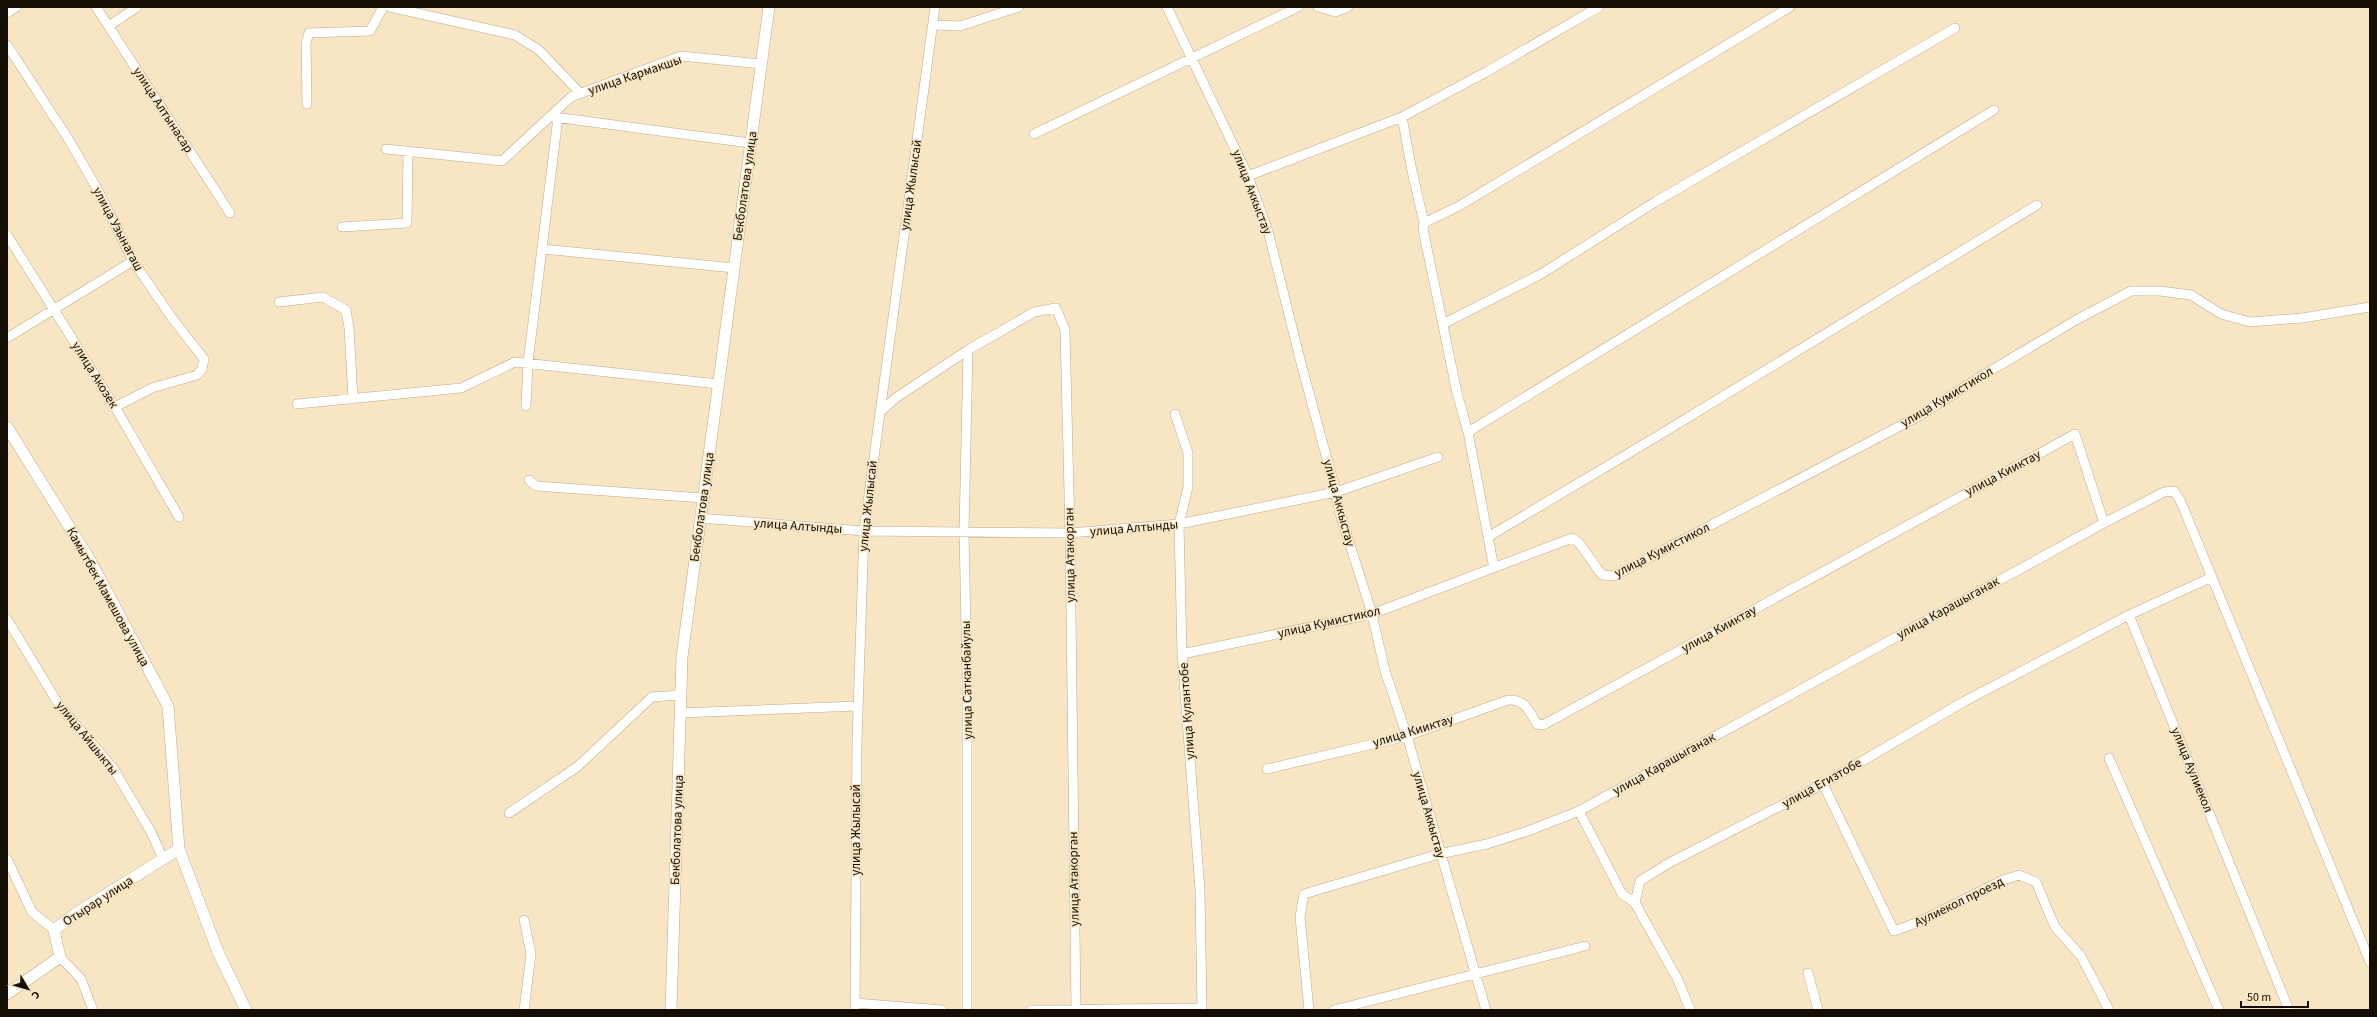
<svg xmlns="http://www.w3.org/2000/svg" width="2377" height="1017" font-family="'Source Sans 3',sans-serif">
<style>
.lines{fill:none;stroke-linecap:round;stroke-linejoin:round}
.minor-casing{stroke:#bdac8c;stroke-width:10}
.tertiary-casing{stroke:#bdac8c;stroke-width:12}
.minor{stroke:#fff;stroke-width:9}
.tertiary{stroke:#fff;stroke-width:11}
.labels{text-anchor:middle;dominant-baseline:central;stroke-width:3;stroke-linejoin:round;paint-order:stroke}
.street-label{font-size:13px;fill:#140e04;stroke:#f7e5c4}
</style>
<rect width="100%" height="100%" fill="#f7e5c4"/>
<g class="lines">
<g class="minor-casing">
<path id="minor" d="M96,7L230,213
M390,7L515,35L539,50L580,93
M1167,7L1248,176L1268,231L1302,367L1336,492L1339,510L1372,614L1385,671L1407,736L1486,1010
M1318,7L1335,12L1348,7
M7,13L16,7
M933,25L960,26L1019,7
M109,26L137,7
M7,45L69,140L100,194L133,261L172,318L204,359L202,369L197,375L152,388L115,407
M307,104L306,43L309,33L370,31L383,7
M554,117L750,143
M1034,134L1298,7
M386,149L502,161L571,97L681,56L761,64
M1248,176L1402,117
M1424,223L1412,171L1402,117L1486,72L1599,7
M342,227L407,223L408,152
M7,235L115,407L179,517
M543,249L734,268
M279,302L323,297L346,310L349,328L353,399
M1443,324L1541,274L1655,202L1955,28
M7,338L133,261
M297,404L461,388L515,362L718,384
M526,406L528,363L558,117
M880,412L897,397L968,350L1034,312L1056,308L1065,330L1070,533L1076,1010
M1175,414L1188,453V487L1179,524L1182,654L1200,890L1202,1010
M1468,432L1994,110
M529,480L536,486L703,498
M700,518L864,531L1070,533L1179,524L1336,492L1438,457
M1488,537L1656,437L2037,205
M1494,568L1468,432L1457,393L1423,229L1424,223L1459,206L1790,7
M2212,577L2129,615L2289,1010
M7,619L59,705L113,768L151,832L163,859
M1182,654L1372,614L1572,538L1579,543L1602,575L1614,576L1921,415L1980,377L2076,320L2131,291H2160L2191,295L2221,314L2250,322L2302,318L2370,307
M680,713L858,706
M2109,758L2219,1010
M1267,769L1407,736L1508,700C1525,699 1529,711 1537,724L1543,725L2075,434L2104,523
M1823,784L1894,931L1919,922L2003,880L2019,875L2036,882L2055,927L2081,956L2109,1010
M1579,811L1622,894L1635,903
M509,813L577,767L652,697L681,695
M7,859L32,912L54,930
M524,920L531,954L524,1010
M60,957L81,979L93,1010
M1808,973L1818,1010
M855,1003L942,1010
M855,1010L857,741L864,531L935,7
M967,1010V676L964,532L968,350
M1031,1010L1202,1008
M1309,1010L1300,917L1304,894L1439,854L1487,844L1528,831L1579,811L2104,523L2164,492L2174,491L2181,502L2370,962
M1334,1010L1585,946
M1690,1010L1678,980L1635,903L1640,881L1669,863L1823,784L1965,701L2129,615"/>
</g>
<g class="tertiary-casing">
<path id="tertiary" d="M7,427L90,560L168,706L179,849L218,952L246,1010
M7,994L60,957L54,930L78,912L179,849
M671,1010L682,657L769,7"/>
</g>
<use href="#minor" class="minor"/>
<use href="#tertiary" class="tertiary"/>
</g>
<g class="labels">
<g class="street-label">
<text transform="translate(635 75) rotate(-19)">улица Кармакшы</text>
<text transform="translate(163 110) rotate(57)">улица Алтынасар</text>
<text transform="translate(911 185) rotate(-82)">улица Жылысай</text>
<text transform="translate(745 186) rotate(-82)">Бекболатова улица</text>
<text transform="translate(1252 192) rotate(69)">улица Аккыстау</text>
<text transform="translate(118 229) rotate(62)">улица Узынагаш</text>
<text transform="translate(95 375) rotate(58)">улица Акозек</text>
<text transform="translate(1947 397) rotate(-31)">улица Кумистикол</text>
<text transform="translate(2003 473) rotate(-28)">улица Кииктау</text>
<text transform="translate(1339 503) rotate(75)">улица Аккыстау</text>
<text transform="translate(868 506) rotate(-84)">улица Жылысай</text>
<text transform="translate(702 507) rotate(-82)">Бекболатова улица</text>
<text transform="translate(798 526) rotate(4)">улица Алтынды</text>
<text transform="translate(1134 528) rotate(-5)">улица Алтынды</text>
<text transform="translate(1662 550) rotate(-27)">улица Кумистикол</text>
<text transform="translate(1070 555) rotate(-91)">улица Атакорган</text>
<text transform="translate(108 597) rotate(61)">Камытбек Мамешова улица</text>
<text transform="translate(1948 608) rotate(-29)">улица Карашыганак</text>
<text transform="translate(1329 622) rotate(-13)">улица Кумистикол</text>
<text transform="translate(1719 629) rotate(-29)">улица Кииктау</text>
<text transform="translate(967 680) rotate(-91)">улица Сатканбайулы</text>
<text transform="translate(1187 711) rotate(-94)">улица Кулантобе</text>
<text transform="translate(1413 731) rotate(-17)">улица Кииктау</text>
<text transform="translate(87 738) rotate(51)">улица Айшыкты</text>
<text transform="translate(1664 764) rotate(-29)">улица Карашыганак</text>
<text transform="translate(2192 770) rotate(68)">улица Аулиекол</text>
<text transform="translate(1822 783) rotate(-29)">улица Егизтобе</text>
<text transform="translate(1429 815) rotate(74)">улица Аккыстау</text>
<text transform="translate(677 830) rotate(-88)">Бекболатова улица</text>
<text transform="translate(856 830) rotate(-90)">улица Жылысай</text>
<text transform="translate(1074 879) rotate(-91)">улица Атакорган</text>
<text transform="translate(98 901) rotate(-33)">Отырар улица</text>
<text transform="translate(1959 902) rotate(-26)">Аулиекол проезд</text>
</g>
</g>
<rect width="2377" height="1017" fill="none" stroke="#140e04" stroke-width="16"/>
<g transform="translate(28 989) rotate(128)" stroke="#f7e5c4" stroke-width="3" paint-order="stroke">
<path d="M0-3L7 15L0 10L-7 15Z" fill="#140e04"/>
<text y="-6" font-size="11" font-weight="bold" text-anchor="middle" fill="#140e04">С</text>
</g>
<path d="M2241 1001v6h67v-6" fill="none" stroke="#140e04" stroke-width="2"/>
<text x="2247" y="1001" font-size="12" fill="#140e04" stroke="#f7e5c4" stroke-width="3" paint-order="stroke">50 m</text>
</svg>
